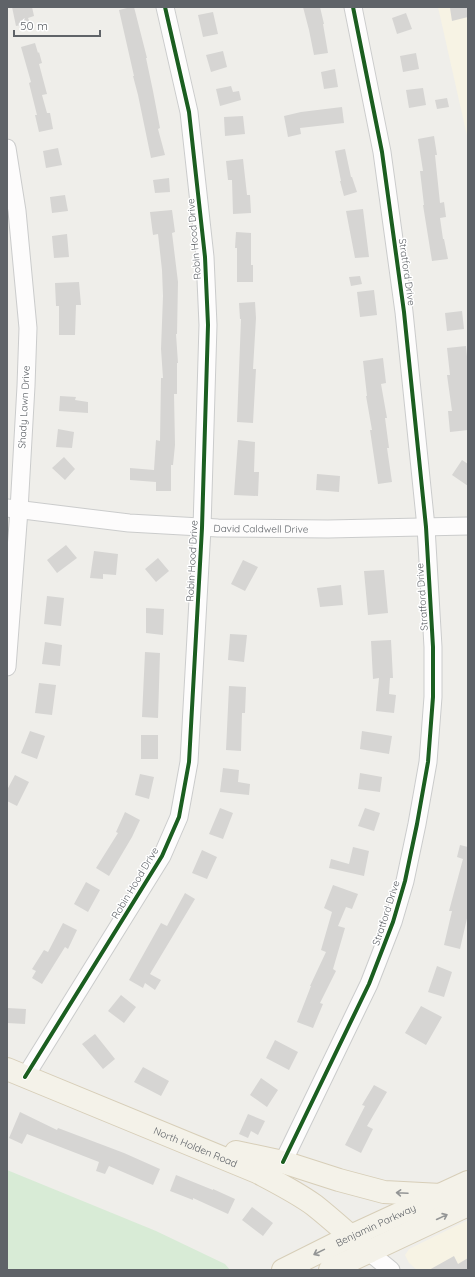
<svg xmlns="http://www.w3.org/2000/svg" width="475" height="1277" font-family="Quicksand,sans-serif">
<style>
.commercial{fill:#f7f3e4}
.green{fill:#d8ebd6}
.building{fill:#d6d5d3}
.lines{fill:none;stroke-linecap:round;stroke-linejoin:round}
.minor-casing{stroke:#cbcccc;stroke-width:19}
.major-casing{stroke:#d7ceb8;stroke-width:24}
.minor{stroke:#fdfcfc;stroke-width:17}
.major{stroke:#f4f2e9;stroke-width:22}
.cycleway-casing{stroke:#fff;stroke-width:6}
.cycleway{stroke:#1b5e20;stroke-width:4}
.oneway{stroke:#939595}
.labels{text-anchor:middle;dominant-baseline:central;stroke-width:3;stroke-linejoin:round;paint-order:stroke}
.street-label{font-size:10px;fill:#5f6368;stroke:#fff}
</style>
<rect width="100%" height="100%" fill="#efeeea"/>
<path class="commercial" d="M438,7H468V139L465,127Z
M468,1220V1270H417L409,1263L405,1255L409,1249Z"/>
<path class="green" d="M7,1170L156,1231L225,1264L230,1270H7Z"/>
<path class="building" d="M12,7H32L34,16L28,18L30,23L16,26Z
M131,7H134L147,58H146L153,91L160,128L158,129L165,155L151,158L138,95L133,76H134L119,10Z
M303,7H320L324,24H323L328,53L314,55L309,30Z
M455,7H468V17L452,21L450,8Z
M213,12L218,34L203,37L198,15Z
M406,13L412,29L397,34L392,18Z
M35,43L38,53L39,52L42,63L39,64L47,94L42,95L47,113H50L53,129L39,132L35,115H37L29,83L31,82L21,47Z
M223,51L227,67L211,72L206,55Z
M416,53L419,69L403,72L400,56Z
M335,69L338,87L324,89L321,72Z
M231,86L233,92L239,91L241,100L220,106L216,89Z
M423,88L426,105L409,108L406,90Z
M447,98L449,107L437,109L435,100Z
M342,107L344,123L300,128L301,134L288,137L284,116L301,112Z
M243,116L245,134L225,136L224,117Z
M434,136L437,155H435L440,203L444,202L446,217L440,218L443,239H444L448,259L432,261L423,205H424L420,171H423L418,139Z
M58,148L62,165L46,168L43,151Z
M345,149L351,177H352L357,192L344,196L340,181H341L335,151Z
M243,159L247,195H250L251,213L233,214L232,180H228L226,161Z
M169,178L170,192L155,193L153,180Z
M65,195L68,211L52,213L50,197Z
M363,209L369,257L355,258L346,211Z
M172,210L175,232L172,233L178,282L177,334H176L178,363H177V394H174L175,445L173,465H171V491H156V482L130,480V468L154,470L156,440L160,441L161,378H163L161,349L163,296L162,270L158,234L153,235L150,212Z
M236,232L251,233V265H253V282H237V248H235Z
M67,234L69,257L54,258L52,236Z
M360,276L362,284L351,286L349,277Z
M79,282L81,305H76L75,335H59V306H56L55,283Z
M374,290L377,315L360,317L357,292Z
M255,302L256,318L253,369H256L253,423L237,422L241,319H240L239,303Z
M462,311L464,329L447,331L445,313Z
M466,346L468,367V430L450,432L448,411H452L447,375H450L447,348Z
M383,358L386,383L381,384L387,418H385L389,448H387L392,482L378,484L370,430H372L366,396H367L363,361Z
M60,396L76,397L75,400L88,402V413L59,411Z
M58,429L74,432L72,448L56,447Z
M238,440L255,442L254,472H259L258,496L234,495Z
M64,457L75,469L65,480L52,468Z
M462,460L468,464V486L452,475Z
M317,474L340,476L339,492L316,490Z
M66,545L77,558L57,573L47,560Z
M94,551L118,554L116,575L103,574V579L90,578Z
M158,558L169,571L156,582L145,569Z
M243,560L258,567L245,591L231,584Z
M384,570L388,613L368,615L364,571Z
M341,585L343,605L320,607L317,588Z
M47,596L64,598L61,626L44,624Z
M146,608L164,609L163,635L146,633Z
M230,634L247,635L244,662L228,660Z
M391,640L393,678H390L389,694L396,695L394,713L376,711L379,678L373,679L371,641Z
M45,642L62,645L60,666L42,664Z
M145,652L160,653L158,718L142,717Z
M39,683L56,685L52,715L35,713Z
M229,686L246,687L245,713H242L241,751L226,750Z
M30,731L45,736L37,759L21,753Z
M362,731L392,736L389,754L360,749Z
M141,735H158V759H141Z
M223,768L239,770L238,782L250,784L249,795L220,792Z
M360,773L382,777L380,792L358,789Z
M140,774L154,777L149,799L135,795Z
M15,775L29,782L17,806L7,801V790Z
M220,808L233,813L223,839L209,834Z
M365,808L380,813L374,831L358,826Z
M125,812L140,820L132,837L109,876L96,868L118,833L116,832Z
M460,845L468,847V914L460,949L444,945L452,911H449L463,859L457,857Z
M353,847L369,851L364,876L329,868L331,859L349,864Z
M202,850L217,857L207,879L192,873Z
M86,882L100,890L88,912L74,904Z
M333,885L358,894L352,909L346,907L338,926L345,928L333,969L336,971L320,1003L323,1004L313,1028L297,1022L311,986H310L326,952L321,950L332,912L324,908Z
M185,893L195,899L150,974L161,980L155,990L145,983L143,988L129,980L161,923L167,926Z
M63,923L77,930L68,949L65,947L42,984L32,978L36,971L32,969L44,950L48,952Z
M437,966L452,972L444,997L428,992Z
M121,995L136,1007L124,1023L108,1011Z
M421,1006L442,1017L426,1045L405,1033Z
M7,1008L26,1009L25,1024L7,1023Z
M95,1034L115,1059L103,1069L82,1044Z
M275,1040L298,1052L289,1070L266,1058Z
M143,1067L169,1081L161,1096L134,1082Z
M261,1078L278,1090L267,1107L250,1095Z
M374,1085L387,1092L367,1126L373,1129L361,1153L345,1145L365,1106L362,1105Z
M20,1112L57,1130L58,1128L124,1153L160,1169L153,1185L109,1166L105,1174L96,1171L99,1162L27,1134L22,1144L9,1138Z
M248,1114L265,1121L258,1135L251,1131L248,1138L239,1134Z
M176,1175L213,1190V1189L235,1199L228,1214L193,1198V1200L170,1191Z
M252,1207L273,1223L263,1236L242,1220Z
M454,1256L458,1264L468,1258V1270H429Z"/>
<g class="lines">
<g class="minor-casing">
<g id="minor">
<path d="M7,148L17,211L28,328L26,386L19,510L7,667"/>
<path id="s1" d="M7,508L129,523L218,528L328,529L468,526"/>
<path d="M25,1077L162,856L179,817L189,762L202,528L208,325L205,257L189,112L165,7"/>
<path d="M283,1162L369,984L393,922L405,881L417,824L428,762L433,697V647L426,527L404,312L382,152L353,7"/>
<path d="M369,1252L391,1270"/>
</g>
</g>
<g class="major-casing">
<g id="major">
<path id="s2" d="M7,1069L257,1172C276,1182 296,1192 314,1205C333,1220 350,1236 369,1252"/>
<path d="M236,1152L283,1162L339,1180L384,1192L441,1195"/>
<path id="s3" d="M283,1270L351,1236L468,1182"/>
<path d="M330,1270L468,1205"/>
</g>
</g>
<use href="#minor" class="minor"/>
<use href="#major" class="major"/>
<g class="cycleway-casing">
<path id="cycleway" d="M25,1077L162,856L179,817L189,762L202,528L208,325L205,257L189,112L165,7
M283,1162L369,984L393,922L405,881L417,824L428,762L433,697V647L426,527L404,312L382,152L353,7"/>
</g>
<use href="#cycleway" class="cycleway"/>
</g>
<defs><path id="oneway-shaft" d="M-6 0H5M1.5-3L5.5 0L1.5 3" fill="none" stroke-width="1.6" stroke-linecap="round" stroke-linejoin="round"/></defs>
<g class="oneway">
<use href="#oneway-shaft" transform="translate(402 1193) rotate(-177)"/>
<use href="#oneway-shaft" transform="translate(442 1217) rotate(-25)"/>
<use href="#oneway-shaft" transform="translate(319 1252) rotate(154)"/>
</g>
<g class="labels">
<g class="street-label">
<text transform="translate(194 239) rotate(-95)">Robin Hood Drive</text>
<text transform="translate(407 272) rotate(82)">Stratford Drive</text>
<text transform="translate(24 407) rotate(-87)">Shady Lawn Drive</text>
<text stroke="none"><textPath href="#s1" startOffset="255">David Caldwell Drive</textPath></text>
<text transform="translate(192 561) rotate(-87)">Robin Hood Drive</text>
<text transform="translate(422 597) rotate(-94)">Stratford Drive</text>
<text transform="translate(135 883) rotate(-59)">Robin Hood Drive</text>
<text transform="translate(386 913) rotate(-72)">Stratford Drive</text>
<text stroke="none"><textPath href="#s2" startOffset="204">North Holden Road</textPath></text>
<text stroke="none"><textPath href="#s3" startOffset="103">Benjamin Parkway</textPath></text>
</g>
</g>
<rect width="475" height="1277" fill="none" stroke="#5f6368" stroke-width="16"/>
<path d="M14 30v6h86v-6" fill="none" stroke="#5f6368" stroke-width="2"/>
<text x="20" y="30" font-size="12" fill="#5f6368" stroke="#ffffff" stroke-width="3" paint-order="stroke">50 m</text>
</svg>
